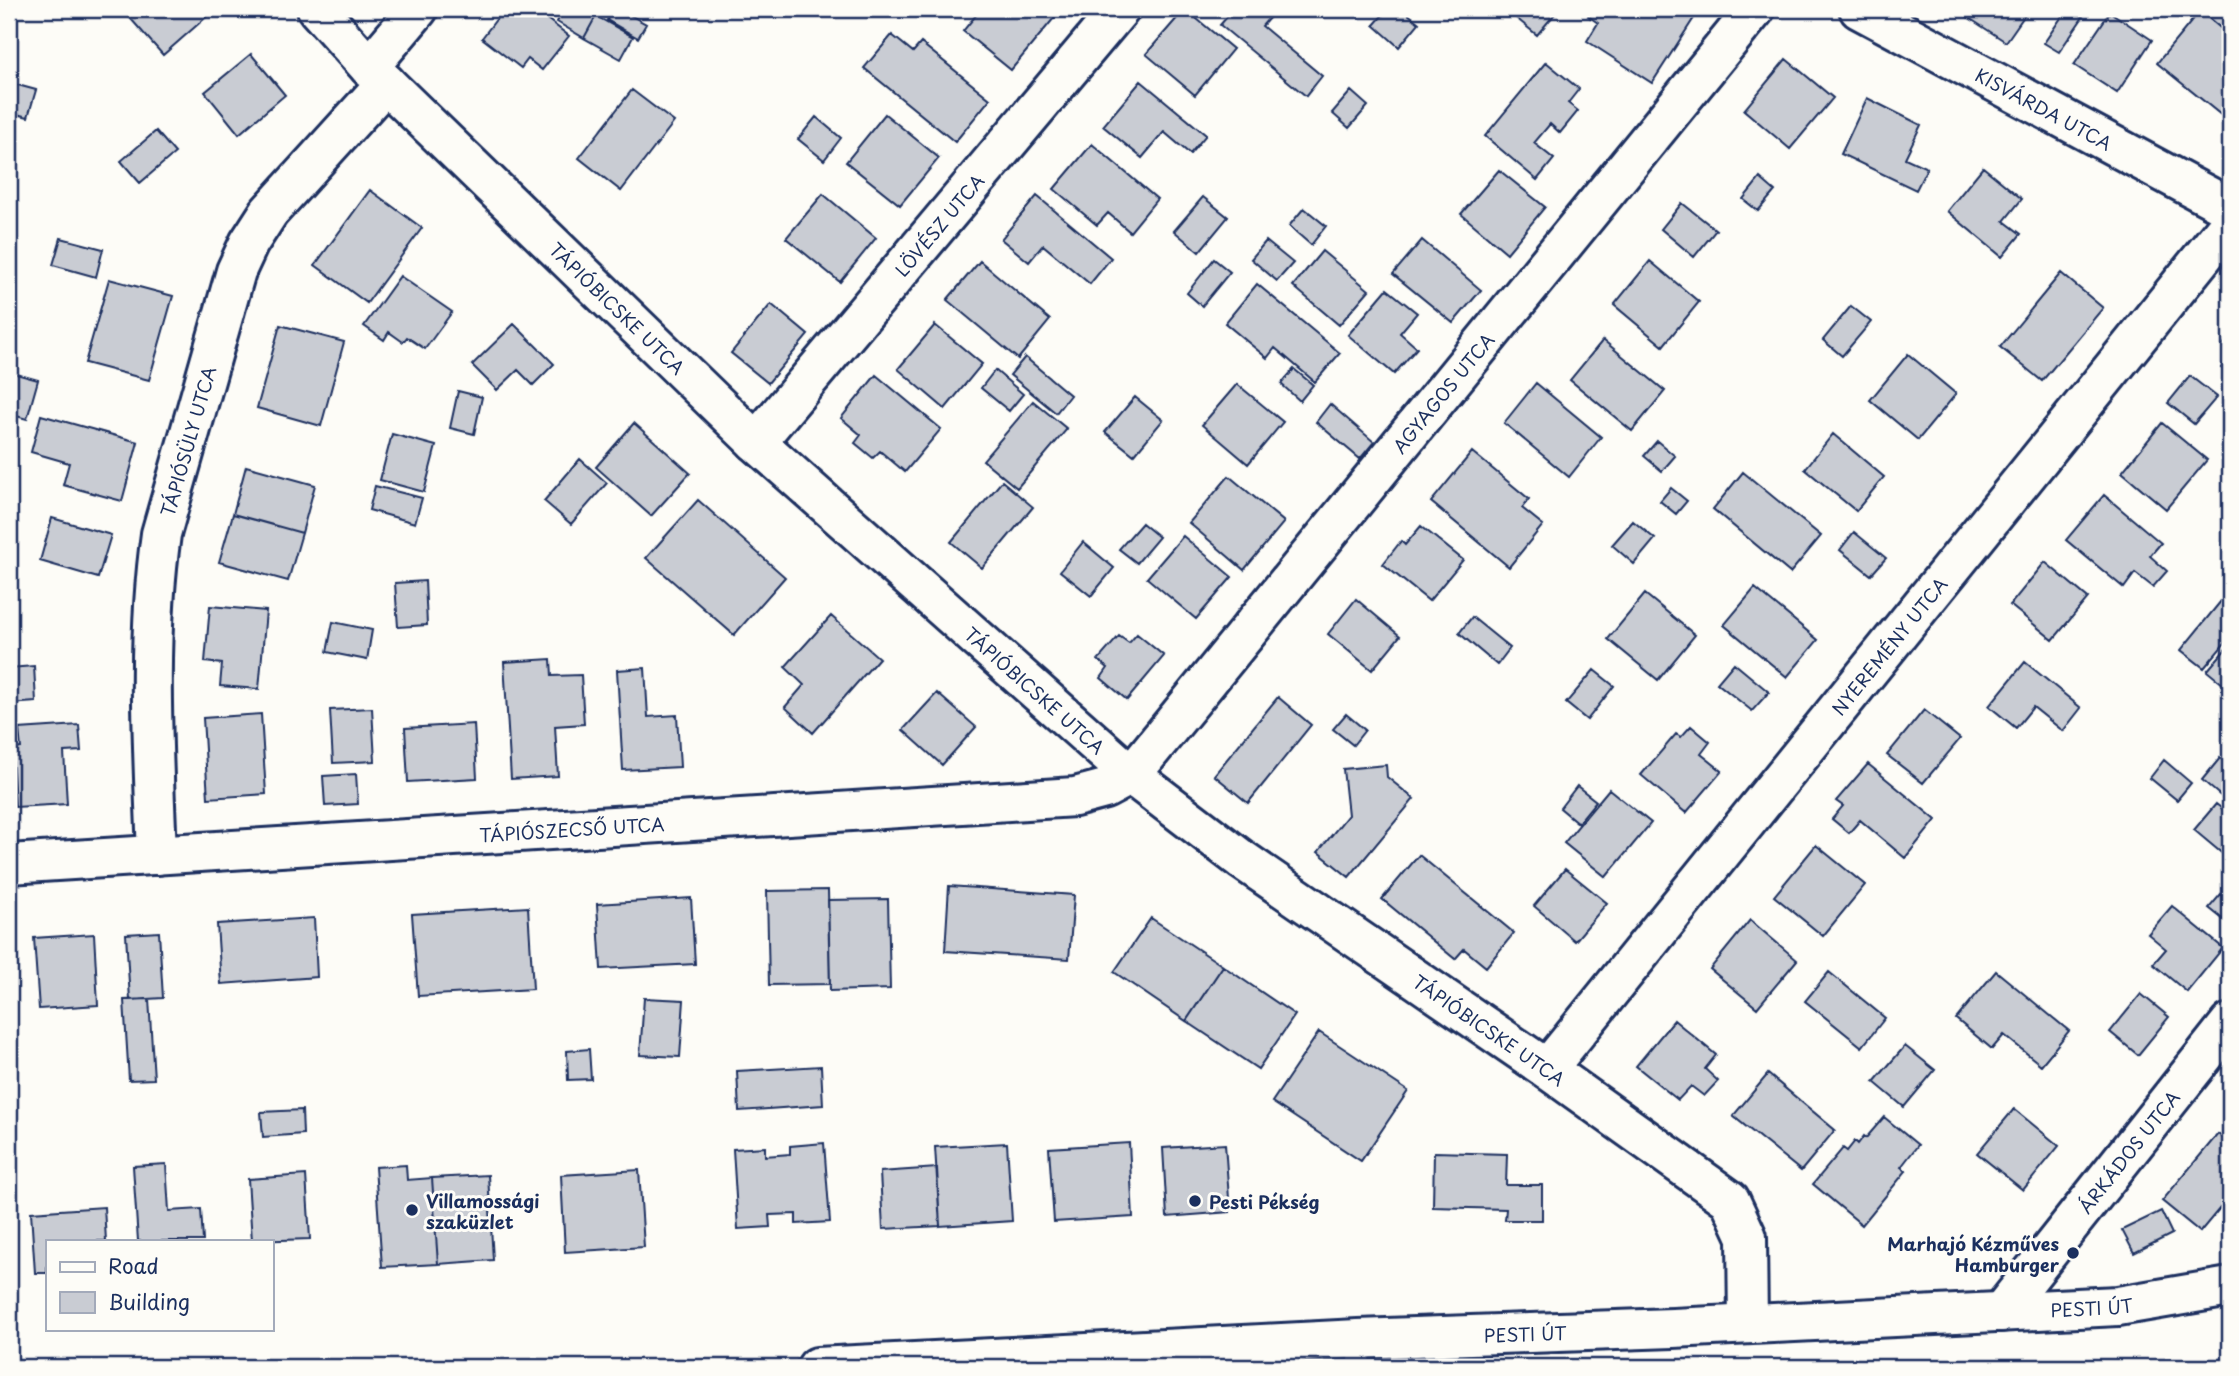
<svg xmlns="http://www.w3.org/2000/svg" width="2239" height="1376" font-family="'Playpen Sans',sans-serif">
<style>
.building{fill:#c9ccd3;stroke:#1b2f5e;stroke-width:2}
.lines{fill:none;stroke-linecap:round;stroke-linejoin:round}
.service-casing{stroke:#1b2f5e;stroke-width:26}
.minor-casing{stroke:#1b2f5e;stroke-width:44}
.primary-casing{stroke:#1b2f5e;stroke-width:44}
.service{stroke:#fdfcf7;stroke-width:21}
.minor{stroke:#fdfcf7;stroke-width:38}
.primary{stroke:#fdfcf7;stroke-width:38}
.poi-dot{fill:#1b2f5e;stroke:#fdfcf7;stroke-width:2.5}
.labels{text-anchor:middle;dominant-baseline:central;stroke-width:6;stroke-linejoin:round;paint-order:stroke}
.street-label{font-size:18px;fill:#1b2f5e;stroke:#fdfcf7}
.poi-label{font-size:18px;font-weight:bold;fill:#1b2f5e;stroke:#fdfcf7;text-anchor:start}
</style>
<rect width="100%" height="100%" fill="#fdfcf7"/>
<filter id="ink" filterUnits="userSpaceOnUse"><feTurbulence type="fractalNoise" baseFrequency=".0143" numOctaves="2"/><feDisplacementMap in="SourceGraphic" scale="14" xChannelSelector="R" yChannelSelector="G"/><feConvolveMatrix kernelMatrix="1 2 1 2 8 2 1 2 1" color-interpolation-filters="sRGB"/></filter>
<g filter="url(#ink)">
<path class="building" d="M122,9H209L212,12L163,55Z
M504,9H534L569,36L542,70L528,59L521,68L482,38Z
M564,9H583L596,16L584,38L557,22Z
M613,9H619L646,24L638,38L607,20Z
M981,9H1056L1059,12L1011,70L963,31Z
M1185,9L1233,49L1195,95L1146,54Z
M1234,9H1277L1262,26L1322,76L1306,96L1220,25Z
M1388,9H1402L1419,23L1399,47L1374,25Z
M1505,9H1559L1537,35Z
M1593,9H1680L1694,18L1652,83L1587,41L1598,23L1588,16Z
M1970,9H2029L2006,42L1966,16Z
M2067,9H2071L2083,17L2059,52L2044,43Z
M2208,9H2230V36L2204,14Z
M2200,11L2230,36V104L2221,115L2157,63Z
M2110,12L2152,40L2117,93L2074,65Z
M596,16L633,37L621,59L584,38Z
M892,35L913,52L921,43L990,99L955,142L864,68Z
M251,54L285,95L239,134L205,92Z
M1786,59L1833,98L1790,149L1744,110Z
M1546,62L1579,89L1568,103L1578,111L1560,133L1550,124L1534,143L1554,159L1537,180L1485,136Z
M9,69L18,71L14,84L36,90L28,117L9,112Z
M1141,81L1206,135L1190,154L1164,132L1142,158L1103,126Z
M632,90L674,122L621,191L579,158Z
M1351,91L1368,106L1349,128L1332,113Z
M1867,98L1921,125L1905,158L1927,168L1916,190L1841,154Z
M885,114L939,158L900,205L846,162Z
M816,117L841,138L824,160L798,139Z
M156,131L175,153L140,183L121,161Z
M1092,144L1157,199L1130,232L1108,213L1097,225L1054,189Z
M1983,167L2022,199L2004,221L2021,234L2002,257L1947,211Z
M1499,170L1545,207L1507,253L1461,214Z
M1760,178L1775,191L1758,211L1743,199Z
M370,190L422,228L367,303L315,265Z
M823,194L876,238L840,282L786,238Z
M1037,196L1111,258L1090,284L1043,245L1029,262L1001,239Z
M1203,197L1228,217L1199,252L1174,231Z
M1682,203L1716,230L1694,257L1661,229Z
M1304,208L1326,226L1311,245L1289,226Z
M61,238L103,249L96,277L53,265Z
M1422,240L1481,290L1453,323L1393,274Z
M1266,241L1293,263L1277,281L1251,259Z
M1322,251L1369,290L1339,325L1293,286Z
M1214,259L1230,272L1202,306L1187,293Z
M980,261L1050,320L1018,359L947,300Z
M1650,261L1699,302L1663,346L1614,305Z
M2061,273L2103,308L2042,381L2000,347Z
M400,276L452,312L425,349L407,337L403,342L389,332L384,340L364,326Z
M109,279L173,296L149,380L85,363Z
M1257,284L1340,353L1315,382L1275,348L1267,358L1225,323Z
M1387,289L1417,313L1400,333L1417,348L1394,374L1348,335Z
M771,304L808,335L768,383L731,353Z
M1851,306L1871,322L1842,356L1823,340Z
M514,324L554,364L533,385L518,370L497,390L472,365Z
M280,325L344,342L321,426L257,408Z
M935,325L982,364L945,409L898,369Z
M2230,335V350L2223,345Z
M1603,340L1665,391L1632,431L1570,380Z
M1908,354L1956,394L1918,440L1870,400Z
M2230,354V374L2221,368Z
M1025,357L1070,395L1056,413L1010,375Z
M1294,369L1313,385L1300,401L1281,384Z
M995,370L1023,394L1009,411L981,388Z
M9,372L38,380L27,419L9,414Z
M876,375L941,429L905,472L880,451L873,458L855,443L861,435L841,418Z
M2190,376L2217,397L2194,424L2168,403Z
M1536,383L1601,437L1569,477L1504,423Z
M1237,384L1283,422L1248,464L1202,425Z
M458,391L482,397L474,434L450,428Z
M1135,397L1163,420L1134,455L1105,432Z
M1033,401L1067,429L1017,488L983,460Z
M1330,404L1374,442L1360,459L1316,422Z
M41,415L138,442L122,501L63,485L69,463L31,452Z
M634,423L690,473L651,516L596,467Z
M2162,423L2207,460L2166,509L2122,472Z
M392,434L436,446L424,492L380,480Z
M1833,434L1884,477L1856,511L1805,469Z
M1657,441L1675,456L1662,471L1644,456Z
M1472,452L1529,499L1522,508L1543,525L1509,567L1431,502Z
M580,459L607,483L571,524L544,501Z
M246,466L315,485L302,533L233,514Z
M1743,472L1821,536L1790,573L1713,509Z
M1229,476L1284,522L1244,570L1189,523Z
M1002,481L1033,507L982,568L951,542Z
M375,486L422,498L415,523L369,510Z
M1671,488L1687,501L1676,514L1660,501Z
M2104,495L2161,543L2150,556L2167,571L2153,587L2135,573L2124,588L2066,540Z
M698,500L785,577L734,635L646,558Z
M233,514L302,533L288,581L219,562Z
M52,518L111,535L98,578L40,561Z
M1633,521L1655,539L1634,564L1612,545Z
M1142,523L1159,537L1137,563L1119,549Z
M1421,526L1463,560L1429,601L1383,564L1401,541L1405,545Z
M1854,532L1886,558L1871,575L1840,550Z
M1183,536L1232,577L1196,619L1147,578Z
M1083,542L1114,568L1091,596L1060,571Z
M2045,562L2088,598L2053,640L2010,605Z
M425,581L427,625L398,627L395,583Z
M1755,588L1818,640L1787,677L1724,625Z
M1645,594L1695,635L1658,680L1608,639Z
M1356,599L1400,636L1372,670L1328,634Z
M2221,601L2230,608V637L2204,668L2181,650Z
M210,606L266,611L259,689L220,686L222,664L205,662Z
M831,616L879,658L813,733L785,707L804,685L785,667Z
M1472,617L1510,648L1497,665L1459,633Z
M333,622L372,630L367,660L327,652Z
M1137,634L1164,656L1127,700L1101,678L1108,668L1098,660L1119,636L1129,643Z
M2230,644V690L2207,671Z
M551,659L552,676L581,675L584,724L555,726L558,776L511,779L504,662Z
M2025,662L2081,708L2063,731L2033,707L2016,728L1989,706Z
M1734,663L1769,692L1752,711L1717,683Z
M34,666L36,702L9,704V668Z
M645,668L648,717L677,715L680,767L623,770L617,670Z
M1594,670L1614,686L1587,720L1566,703Z
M937,693L976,727L942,765L903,730Z
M1278,697L1311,725L1248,803L1214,775Z
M372,708L375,761L333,763L330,710Z
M1924,710L1960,739L1923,783L1887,755Z
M261,714L266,794L208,798L203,718Z
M1346,714L1365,730L1353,745L1333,729Z
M474,724L477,778L408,782L405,728Z
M79,725L81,751L64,752L67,804L15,807L12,749L21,748L19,729Z
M1691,726L1710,742L1701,754L1722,771L1686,813L1641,775L1676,734L1681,737Z
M2220,758L2230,766V804L2202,780Z
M2164,760L2191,783L2177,800L2150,778Z
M1868,764L1936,820L1905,858L1860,820L1849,833L1832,819L1843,806L1836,801Z
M1386,765L1387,777L1414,799L1349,877L1318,852L1348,815L1343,769Z
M356,774L358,804L325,806L323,776Z
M1577,786L1596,801L1578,823L1560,808Z
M1609,789L1651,823L1606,877L1564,843Z
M2216,804L2230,815V860L2194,830Z
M1816,845L1865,885L1823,936L1774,896Z
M1419,855L1514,933L1486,967L1464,949L1455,959L1382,899Z
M1565,869L1607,903L1575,941L1534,906Z
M949,886L1074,895L1069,959L945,951Z
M828,890L830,984L769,985L767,891Z
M2221,894L2230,902V925L2209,908Z
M691,898L695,964L601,969L597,904Z
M888,899L890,989L830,991L828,900Z
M2172,906L2223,948L2187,992L2153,964L2166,949L2148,934Z
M528,907L533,989L418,996L412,914Z
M314,918L317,977L221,984L217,924Z
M1151,918L1223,966L1186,1021L1114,972Z
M1750,920L1797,960L1757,1008L1710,969Z
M159,932L163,998L130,1000L126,934Z
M94,934L98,1005L39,1009L34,938Z
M9,936L13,980H9Z
M1223,966L1295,1015L1258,1069L1186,1021Z
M1996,971L2069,1031L2041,1065L2004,1035L1992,1049L1956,1019Z
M1829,972L1885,1018L1862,1047L1805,1001Z
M2141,994L2169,1017L2138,1055L2110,1032Z
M644,998L684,1000L680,1057L640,1055Z
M149,999L154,1079L129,1080L124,1000Z
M1674,1020L1716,1055L1705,1069L1718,1081L1704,1096L1691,1086L1678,1100L1636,1066Z
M1319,1032L1408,1091L1361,1161L1272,1102Z
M1905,1046L1935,1070L1904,1107L1874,1082Z
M589,1049L591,1079L568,1080L567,1051Z
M821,1066L823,1105L739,1111L737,1071Z
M1768,1074L1835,1130L1801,1171L1733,1116Z
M2014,1109L2059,1146L2023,1190L1977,1153Z
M302,1110L303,1134L263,1137L261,1112Z
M1884,1117L1918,1145L1901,1167L1906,1171L1862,1225L1813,1184L1843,1148L1847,1151L1855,1141L1858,1144L1864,1136L1866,1138Z
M2218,1134L2228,1142L2230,1139V1196L2200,1232L2162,1201Z
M824,1143L830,1222L796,1224V1214L769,1215L770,1227L738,1229L733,1149L765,1147V1156L790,1154V1146Z
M1007,1143L1012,1221L940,1226L935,1147Z
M1129,1143L1133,1217L1054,1222L1049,1148Z
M1225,1144L1230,1212L1167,1217L1163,1148Z
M1434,1152L1507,1154L1506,1185H1542V1220H1505L1506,1209L1433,1207Z
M166,1164L169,1211L201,1209L203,1241H138L133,1166Z
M406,1165L407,1180L432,1178L438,1264L382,1267L375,1167Z
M937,1168L940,1226L883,1229L880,1172Z
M639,1170L644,1247L565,1252L561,1175Z
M306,1175L310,1239L252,1241L248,1179Z
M488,1175L493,1260L438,1264L432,1178Z
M104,1207L106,1241H47V1273H35L31,1212Z
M2161,1211L2172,1234L2134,1253L2122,1230Z"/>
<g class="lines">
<g class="service-casing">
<path id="service" d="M1358,1339L1359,1367"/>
</g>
<g class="minor-casing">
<g id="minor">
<path id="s1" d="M317,9L369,67L756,442L1131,775L1241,859L1547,1069L1730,1200L1747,1237L1748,1324"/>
<path id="s2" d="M1859,9L2230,208"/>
<path d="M369,67L418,9"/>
<path id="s3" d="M756,442L1120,9"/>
<path id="s4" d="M157,855C153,748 146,641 161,534L236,271L249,243L269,212L386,83"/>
<path id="s5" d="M9,864L1075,797L1105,789L1131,775L1755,9"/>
<path id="s6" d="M1547,1069L2230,223"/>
<path id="s7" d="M2001,1312L2230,1023"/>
</g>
</g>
<g class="primary-casing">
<g id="primary">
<path id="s8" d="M817,1367L1358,1339L1673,1328L2118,1306L2230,1287"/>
</g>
</g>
<use href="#service" class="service"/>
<use href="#minor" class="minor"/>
<use href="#primary" class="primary"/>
</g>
</g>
<g class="poi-dot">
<circle cx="1195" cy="1201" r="7"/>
<circle cx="412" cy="1210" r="7"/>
<circle cx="2073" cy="1253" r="7"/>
</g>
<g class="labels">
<g class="street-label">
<text stroke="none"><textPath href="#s2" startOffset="210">KISVÁRDA UTCA</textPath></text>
<text stroke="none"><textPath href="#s3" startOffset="284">LÖVÉSZ UTCA</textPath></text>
<text stroke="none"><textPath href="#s1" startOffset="424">TÁPIÓBICSKE UTCA</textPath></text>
<text stroke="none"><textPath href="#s5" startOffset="1622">AGYAGOS UTCA</textPath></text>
<text stroke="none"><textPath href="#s4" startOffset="418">TÁPIÓSÜLY UTCA</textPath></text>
<text stroke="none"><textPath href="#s6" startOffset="544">NYEREMÉNY UTCA</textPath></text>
<text stroke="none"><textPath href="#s1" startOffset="990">TÁPIÓBICSKE UTCA</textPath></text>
<text stroke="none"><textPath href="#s5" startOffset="564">TÁPIÓSZECSŐ UTCA</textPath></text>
<text stroke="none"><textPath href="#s1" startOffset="1558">TÁPIÓBICSKE UTCA</textPath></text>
<text stroke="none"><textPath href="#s7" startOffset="205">ÁRKÁDOS UTCA</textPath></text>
<text stroke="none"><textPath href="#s8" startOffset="1276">PESTI ÚT</textPath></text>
<text stroke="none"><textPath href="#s8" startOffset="709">PESTI ÚT</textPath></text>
</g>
<g class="poi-label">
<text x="426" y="1200">Villamossági<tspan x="426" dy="21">szaküzlet</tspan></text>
<text x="1209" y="1201">Pesti Pékség</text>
<text x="2059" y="1243" text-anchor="end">Marhajó Kézműves<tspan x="2059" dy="21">Hamburger</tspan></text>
</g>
</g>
<rect width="2239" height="1376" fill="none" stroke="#fdfcf7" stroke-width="35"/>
<rect x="18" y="18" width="2204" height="1341" fill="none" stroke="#1b2f5e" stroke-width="2.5" filter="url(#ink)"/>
<rect x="46" y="1240" width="228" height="91" fill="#fdfcf7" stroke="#a3aaba" stroke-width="2"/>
<rect x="60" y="1262" width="35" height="10" fill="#fdfcf7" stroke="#a3aaba" stroke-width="2"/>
<text x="108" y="1274" font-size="21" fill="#1b2f5e">Road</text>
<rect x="60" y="1292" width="35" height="21" fill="#c9ccd3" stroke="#a3aaba" stroke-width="2"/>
<text x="108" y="1310" font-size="21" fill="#1b2f5e">Building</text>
</svg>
